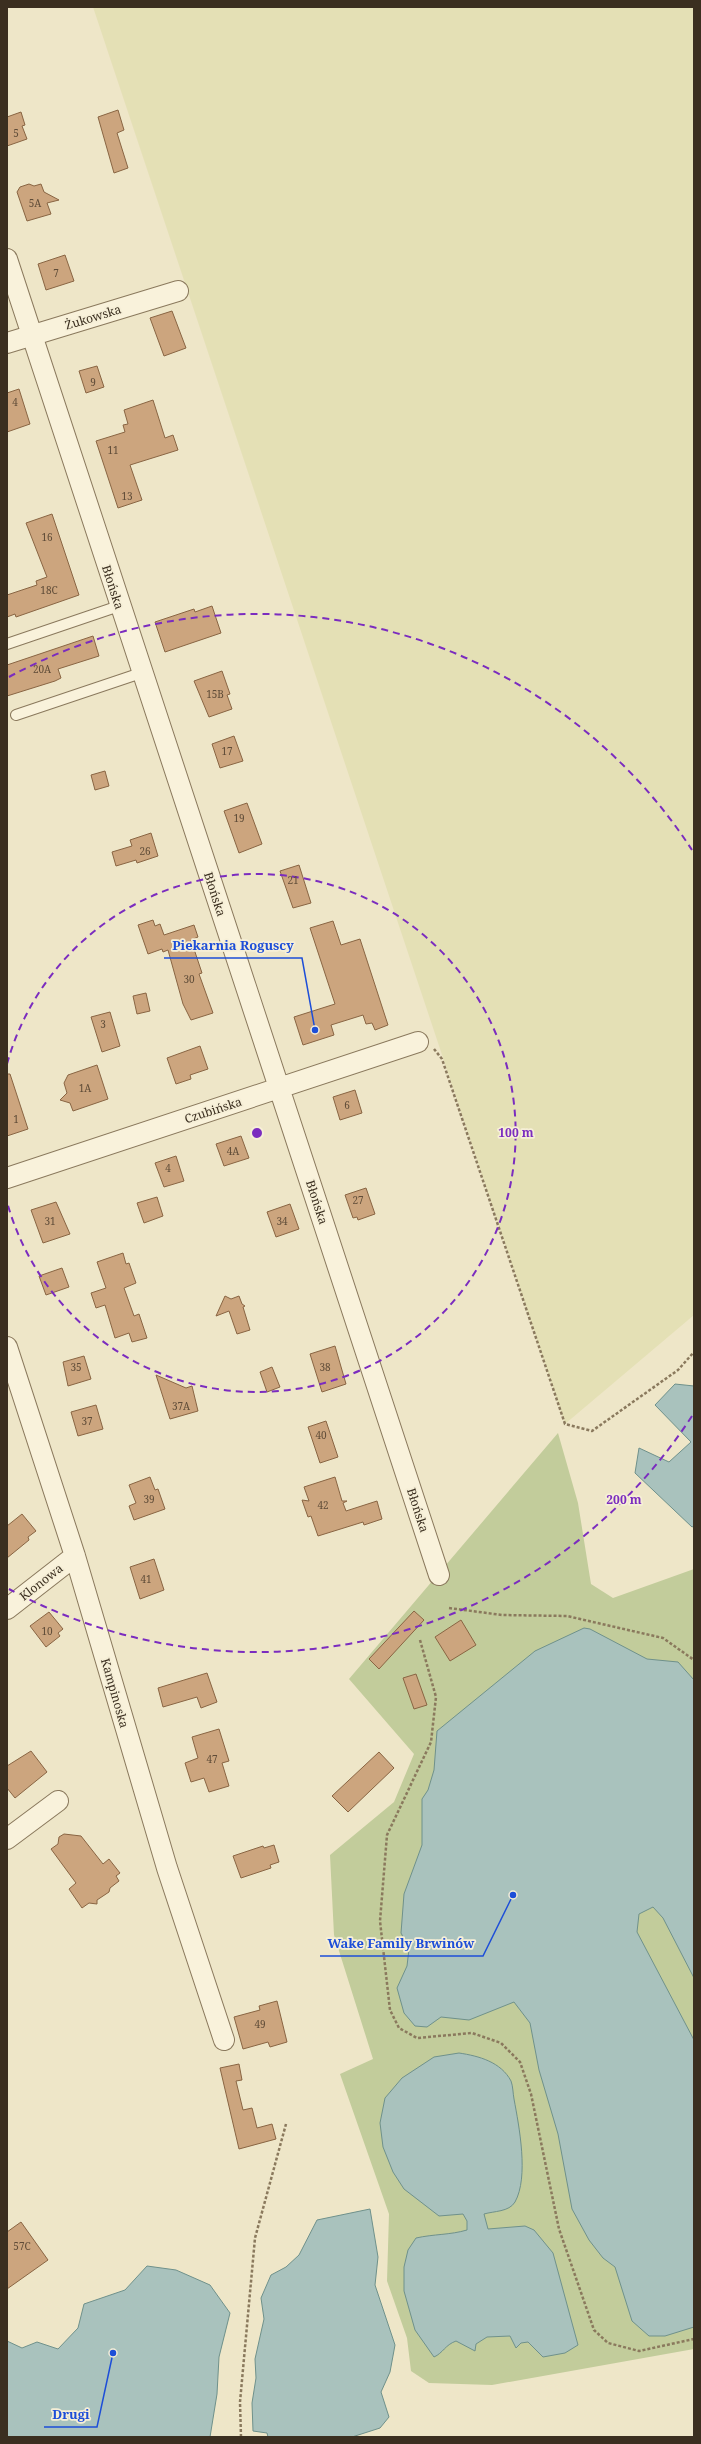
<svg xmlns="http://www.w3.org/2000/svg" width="701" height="2444" font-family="'Noto Serif',serif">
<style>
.farmland{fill:#e4e0b5}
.green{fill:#c2cc9b}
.water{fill:#a9c2bd;stroke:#6f918b}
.building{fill:#cca57e;stroke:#896543}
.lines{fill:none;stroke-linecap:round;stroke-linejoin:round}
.service-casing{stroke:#8a795d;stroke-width:12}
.minor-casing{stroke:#8a795d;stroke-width:22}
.path{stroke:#8a795d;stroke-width:2.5;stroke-dasharray:3 2;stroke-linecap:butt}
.service{stroke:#f9f2db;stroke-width:10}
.minor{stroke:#f9f2db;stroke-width:20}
.ring{fill:none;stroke:#7b2cbf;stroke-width:2;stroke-dasharray:7 5}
.labels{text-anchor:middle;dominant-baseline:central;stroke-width:3.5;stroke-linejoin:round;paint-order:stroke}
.number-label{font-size:10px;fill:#5f4c38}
.street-label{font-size:12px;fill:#3b2f20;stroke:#f6efd7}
.centre{fill:#7b2cbf;stroke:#f6efd7;stroke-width:2}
.ring-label{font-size:12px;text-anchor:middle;font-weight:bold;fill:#7b2cbf;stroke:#f6efd7;stroke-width:3.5;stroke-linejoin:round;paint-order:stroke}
.leader{fill:none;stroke:#1d4ed8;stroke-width:1.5}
.callout-dot{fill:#1d4ed8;stroke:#f6efd7;stroke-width:1.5}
.callout-label{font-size:13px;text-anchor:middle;font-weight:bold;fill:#1d4ed8;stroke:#f6efd7;stroke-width:3.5;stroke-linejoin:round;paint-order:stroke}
</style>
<rect width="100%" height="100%" fill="#eee6c8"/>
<path class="farmland" d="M93,7H694V1315L565,1424Z"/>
<path class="green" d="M558,1433L578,1503L591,1584L613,1598L694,1569V2349L492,2385L429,2383L411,2371L407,2338L387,2281L389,2214L340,2074L373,2059L334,1935L330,1855L394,1802L414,1754L349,1679Z"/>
<path class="water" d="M675,1384L694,1386V1526L692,1527L635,1473L639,1448L669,1462L691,1442L655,1405Z
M584,1628L590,1629L647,1659L678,1662L694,1680V1978L663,1918L653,1907L639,1914L637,1932L694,2040V2327L665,2336H649L632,2321L615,2267L603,2258L589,2240L572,2209L558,2134L539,2070L530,2023L514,2002L469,2020L441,2017L427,2027L415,2026L404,2013L397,1988L407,1966L409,1949L401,1933L404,1894L422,1845V1799L428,1790L434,1770L437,1731L535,1651Z
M459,2053C479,2056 501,2062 511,2081C513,2086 513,2094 514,2099C519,2126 529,2177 515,2202C509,2212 494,2211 484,2214L488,2229L525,2226L534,2230L553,2253L578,2345L565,2353L543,2357L528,2342L521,2343L516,2348L510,2336L487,2337L476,2344L475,2351L456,2341C445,2345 443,2353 434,2357L415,2330L404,2291V2267L408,2250L416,2238C434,2234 450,2235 467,2230V2221L463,2214L439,2216L404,2189L393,2172L383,2147L380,2123L385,2098L402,2078L434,2057Z
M370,2209L378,2257L375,2285L395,2345L390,2372L381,2392L389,2417L380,2428L352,2437H268L267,2433L253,2431L252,2403L256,2378L255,2359L264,2319L261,2298L271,2275L286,2267L299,2255L317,2220Z
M147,2266L176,2270L210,2285L230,2313L219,2357L217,2394L210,2437H7V2341L22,2348L37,2342L58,2349L78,2328L84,2304L125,2290Z"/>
<path class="building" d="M118,110L124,130L117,133L128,168L114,173L98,117Z
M21,112L25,125L22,126L27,139L7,146V117Z
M29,184L34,186L41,184L44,192L59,200L47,203L51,214L27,221L17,192L20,187Z
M65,255L74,281L46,290L38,264Z
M172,311L186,348L164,356L150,318Z
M97,366L104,387L86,393L79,371Z
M19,389L30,424L7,432V393Z
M153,400L165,438L173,435L178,450L130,465L142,500L118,508L96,441L125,432L123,425L128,424L124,410Z
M52,514L79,595L16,617L15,614L7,617V595L37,585L36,581L47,577L26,523Z
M212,606L221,633L165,652L155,622L194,609L195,612Z
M93,636L99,656L58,669L61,678L55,681L7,696V665Z
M222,671L230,694L227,695L232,709L209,717L194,681Z
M234,736L243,761L220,768L212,744Z
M105,771L109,786L95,790L91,775Z
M247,803L262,844L239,853L224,811Z
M151,833L158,856L137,863L136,860L116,866L112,852L132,846L130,840Z
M299,865L311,903L293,908L280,871Z
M153,920L155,926L160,924L164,935L194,925L198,937L191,940L202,973L199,974L213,1013L191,1020L183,1004L168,950L163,952L162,949L148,954L138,925Z
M333,921L341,945L360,939L388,1025L375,1030L372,1023L366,1024L363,1015L331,1025L334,1035L303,1045L294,1017L335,1004L310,928Z
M146,993L150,1011L137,1014L133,996Z
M110,1012L120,1046L102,1052L91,1017Z
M200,1046L208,1069L190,1075L191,1079L176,1084L167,1058Z
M97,1065L108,1099L73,1111L70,1103L60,1100L67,1093L64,1083L68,1075Z
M7,1074H10L28,1129L7,1136Z
M355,1090L362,1113L340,1120L333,1097Z
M241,1136L249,1158L224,1166L216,1144Z
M176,1156L184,1181L164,1187L155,1163Z
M366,1188L375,1214L358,1220L357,1217L353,1218L345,1195Z
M157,1197L163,1216L144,1223L137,1203Z
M56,1202L70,1234L43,1243L31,1210Z
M290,1204L299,1229L276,1237L267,1212Z
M123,1253L126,1264L129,1263L136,1283L124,1288L134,1316L139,1314L147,1338L132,1342L129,1333L115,1338L105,1305L96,1308L91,1293L106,1288L97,1262Z
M62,1268L69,1287L46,1295L39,1276Z
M225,1296L231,1299L239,1296L242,1304L245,1306L243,1307L250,1330L237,1334L229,1311L216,1316Z
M335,1346L346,1384L322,1392L310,1354Z
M84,1356L91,1379L68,1386L63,1362Z
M272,1367L280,1387L267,1392L260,1372Z
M156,1375L186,1388L192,1386L198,1411L170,1419Z
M96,1405L103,1429L78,1436L71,1412Z
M326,1421L338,1457L320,1463L308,1427Z
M150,1477L155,1490L158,1489L165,1509L134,1520L129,1506L136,1503L129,1485Z
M335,1477L342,1501H347L343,1503L346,1511L377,1501L382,1519L364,1525L363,1522L318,1536L311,1516L308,1517L302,1500L309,1501L304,1487Z
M22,1514L36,1531L28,1537L29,1540L7,1558V1526Z
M154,1559L164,1590L140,1599L130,1567Z
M414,1611L424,1620L379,1669L369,1659Z
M49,1612L63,1629L58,1633L60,1636L46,1647L30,1626Z
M461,1620L476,1645L450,1661L435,1637Z
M207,1673L217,1702L201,1708L197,1697L163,1707L158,1688Z
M416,1674L427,1705L414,1709L403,1678Z
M219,1729L229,1761L222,1763L229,1786L209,1792L204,1778L191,1782L185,1763L198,1758L192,1737Z
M31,1751L47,1772L15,1798L7,1788V1766Z
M379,1752L394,1768L348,1812L332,1796Z
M64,1834L81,1836L103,1864L109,1859L120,1873L116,1876L119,1881L110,1888L109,1892L97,1900V1904L89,1903L82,1908L69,1889L76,1883L51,1849L58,1844L59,1837Z
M274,1845L279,1862L270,1865L271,1868L241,1878L233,1856L263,1846L264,1848Z
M277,2001L287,2042L270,2047L268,2042L243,2049L234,2017L260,2010L259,2006Z
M239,2064L242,2080L236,2081L243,2110L252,2108L257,2128L272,2124L276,2139L239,2149L220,2068Z
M21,2222L48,2260L7,2289V2232Z"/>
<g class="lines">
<g class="service-casing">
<path id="service" d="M7,644L119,606
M16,715L141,673"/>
</g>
<g class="minor-casing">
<path id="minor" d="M7,259L439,1575
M7,343L178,291
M7,1178L418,1042
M7,1347L75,1556L167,1868L224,2040
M7,1609L75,1556
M7,1839L58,1801"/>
</g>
<path class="path" d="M434,1049L442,1059L565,1424L592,1431L678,1370L694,1352
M449,1608L502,1615L567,1616L663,1638L694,1660
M420,1640L436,1697L431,1742L387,1835L380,1921L390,2010L399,2028L417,2038L472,2033L501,2043L520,2062L531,2094L559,2229L594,2330L608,2343L639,2351L694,2339
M241,2437L240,2402L255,2238L286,2124"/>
<use href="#service" class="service"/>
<use href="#minor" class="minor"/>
</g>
<g class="ring">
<path d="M7 1064A259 259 0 1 1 7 1202"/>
<path d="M692 1416A519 519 0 0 1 9 1589M9 677A519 519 0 0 1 692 850"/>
</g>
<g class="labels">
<g class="number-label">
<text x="16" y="133">5</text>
<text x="35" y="203">5A</text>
<text x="56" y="273">7</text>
<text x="93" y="382">9</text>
<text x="15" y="402">4</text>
<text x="113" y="450">11</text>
<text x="127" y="496">13</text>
<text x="47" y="537">16</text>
<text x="49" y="590">18C</text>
<text x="42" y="669">20A</text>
<text x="215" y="694">15B</text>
<text x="227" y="751">17</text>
<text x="239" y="818">19</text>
<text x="145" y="851">26</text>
<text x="293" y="880">21</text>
<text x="189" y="979">30</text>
<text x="103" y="1024">3</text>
<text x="85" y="1088">1A</text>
<text x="347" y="1105">6</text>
<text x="16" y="1119">1</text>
<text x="233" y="1151">4A</text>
<text x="168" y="1168">4</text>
<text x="358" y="1200">27</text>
<text x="50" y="1221">31</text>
<text x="282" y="1221">34</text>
<text x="76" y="1367">35</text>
<text x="325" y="1367">38</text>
<text x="181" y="1406">37A</text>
<text x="87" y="1421">37</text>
<text x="321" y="1435">40</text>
<text x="149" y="1499">39</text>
<text x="323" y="1505">42</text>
<text x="146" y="1579">41</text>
<text x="47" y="1631">10</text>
<text x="212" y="1759">47</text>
<text x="260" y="2024">49</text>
<text x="22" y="2246">57C</text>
</g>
<g class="street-label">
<text transform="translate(93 317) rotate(-17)">Żukowska</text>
<text transform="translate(113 587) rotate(72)">Błońska</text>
<text transform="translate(215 894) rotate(72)">Błońska</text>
<text transform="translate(213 1110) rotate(-18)">Czubińska</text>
<text transform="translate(317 1202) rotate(72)">Błońska</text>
<text transform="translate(418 1510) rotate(72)">Błońska</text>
<text transform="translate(41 1582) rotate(-38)">Klonowa</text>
<text transform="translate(115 1693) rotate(74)">Kampinoska</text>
</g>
</g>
<circle cx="257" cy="1133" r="6" class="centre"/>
<g class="ring-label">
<text x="516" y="1137">100 m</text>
<text x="624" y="1504">200 m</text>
</g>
<path class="leader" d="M315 1030L302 958H164M513 1895L483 1956H320M113 2353L97 2427H44"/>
<g class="callout-dot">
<circle cx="315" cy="1030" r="4"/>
<circle cx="513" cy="1895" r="4"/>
<circle cx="113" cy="2353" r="4"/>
</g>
<g class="callout-label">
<text x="233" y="950">Piekarnia Roguscy</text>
<text x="401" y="1948">Wake Family Brwinów</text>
<text x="71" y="2419">Drugi</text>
</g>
<rect width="701" height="2444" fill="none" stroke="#3b2f20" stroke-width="16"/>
</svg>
